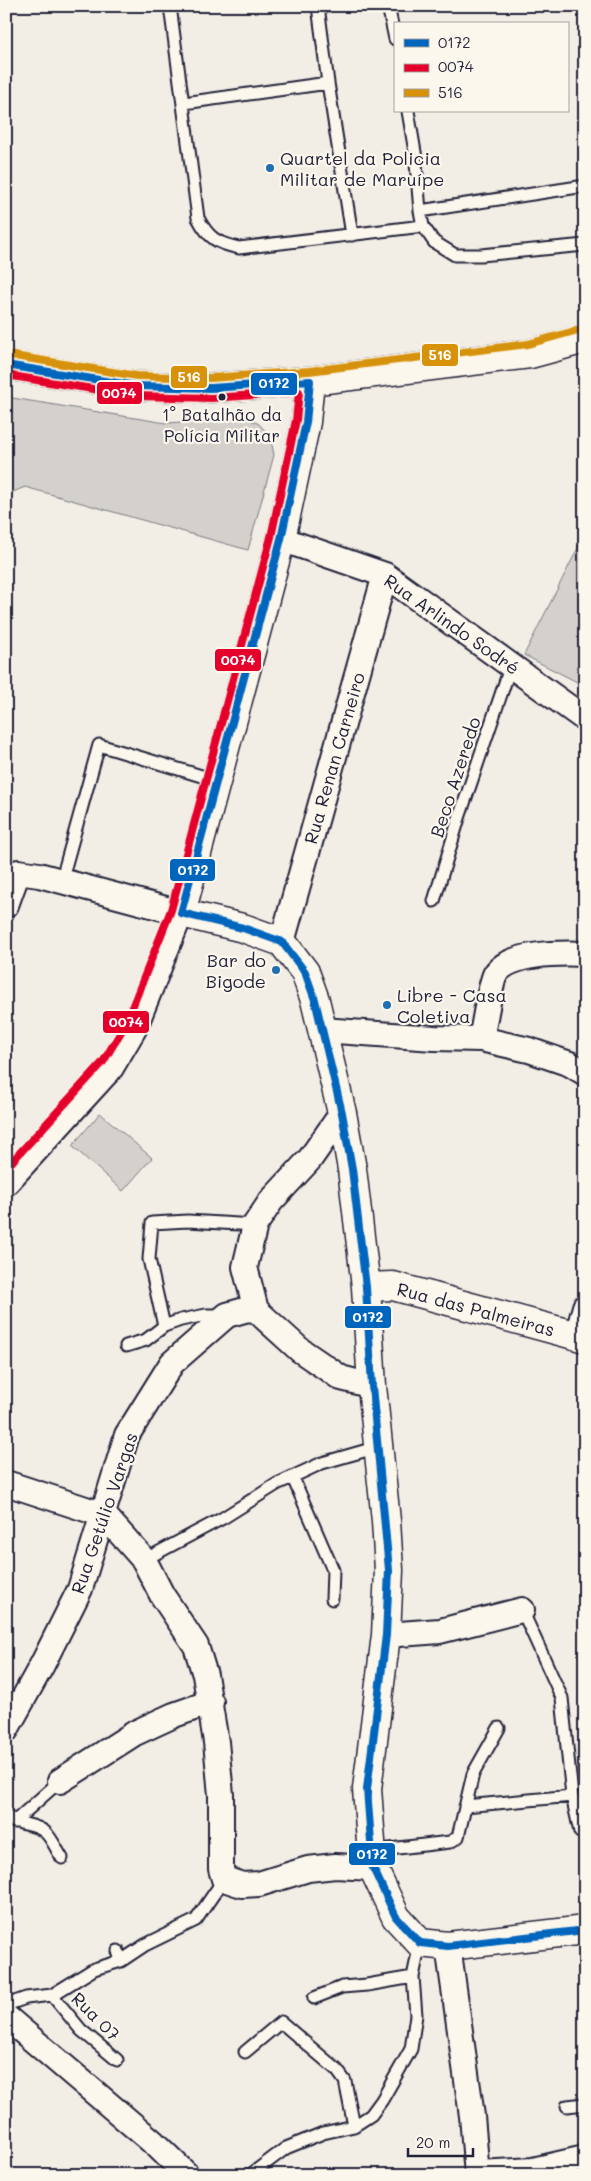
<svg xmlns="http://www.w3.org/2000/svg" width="591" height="2181" font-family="Mali,sans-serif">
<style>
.green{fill:#d4d1cc;stroke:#7b7a84}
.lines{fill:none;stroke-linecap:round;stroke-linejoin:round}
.lane-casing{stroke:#22223b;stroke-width:15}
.street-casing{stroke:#22223b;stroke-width:28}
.secondary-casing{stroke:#22223b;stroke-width:31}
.lane{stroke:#fbf7ec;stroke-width:11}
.street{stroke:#fbf7ec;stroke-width:24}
.secondary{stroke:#fbf7ec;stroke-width:28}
.bus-1-casing{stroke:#fbf7ec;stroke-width:11}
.bus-2-casing{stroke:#fbf7ec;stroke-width:11}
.bus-3-casing{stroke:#fbf7ec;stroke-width:11}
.bus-1{stroke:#0065bd;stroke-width:8}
.bus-2{stroke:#e4002b;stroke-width:8}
.bus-3{stroke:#d79209;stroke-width:8}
.poi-dot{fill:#1f6fb2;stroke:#fbf7ec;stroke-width:2}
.bus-dot{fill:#22223b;stroke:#fbf7ec;stroke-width:2}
.labels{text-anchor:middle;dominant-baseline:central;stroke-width:4.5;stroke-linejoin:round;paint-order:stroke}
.bus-label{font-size:17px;fill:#22223b;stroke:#fbf7ec}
.poi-label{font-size:18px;fill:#22223b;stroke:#fbf7ec;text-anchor:start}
.street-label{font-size:18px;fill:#22223b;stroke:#fbf7ec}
.line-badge{stroke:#fbf7ec;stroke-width:2}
.badge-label{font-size:14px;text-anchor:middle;font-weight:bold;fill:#fff}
</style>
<rect width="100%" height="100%" fill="#f2eee5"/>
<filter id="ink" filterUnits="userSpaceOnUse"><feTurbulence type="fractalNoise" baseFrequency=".02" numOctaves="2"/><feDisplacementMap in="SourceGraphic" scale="10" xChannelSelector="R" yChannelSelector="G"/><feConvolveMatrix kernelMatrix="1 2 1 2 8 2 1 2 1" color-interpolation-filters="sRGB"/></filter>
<g filter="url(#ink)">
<path class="green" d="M6,397L166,423L246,418L259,424L270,436L274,455L248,550L25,487L6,495Z
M585,534V686L524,655Z
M100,1113L152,1158L123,1191L72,1146Z"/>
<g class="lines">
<g class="lane-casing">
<path id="lane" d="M170,6L198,218C209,239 217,243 239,248L423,226
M388,6L395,39
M328,83L352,235
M184,103L328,83L318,6
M408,111L415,152L420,211L423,226L434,242L455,255H481L585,245
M420,211L585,186
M61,882L99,745L218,781
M434,901L459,818L511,665
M164,1326L149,1259L152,1223L188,1221L255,1225
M126,1346L146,1340L164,1326L181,1320L206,1315H223
M293,1478L333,1570L332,1599
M144,1560L223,1518L277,1484L322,1463L378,1447
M522,1610L562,1698L572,1796L580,1832L585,1831
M465,1806L572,1796
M6,1815C19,1827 33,1822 45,1832C52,1838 57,1851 62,1858
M14,1822L60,1781
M372,1851L450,1842L458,1837L473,1774L499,1728
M121,1961L145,1945L196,1920L224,1879
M52,1995L81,2030L117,2060
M314,1998L342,1987L367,1985L413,1977
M6,2005L26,1998L52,1995L94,1969L121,1961L118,1951
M245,2052L281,2022L337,2070L345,2081L354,2126
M567,2106L585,2104
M250,2175L286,2148L323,2133L354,2126L371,2115L382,2100L411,2049L416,2015L413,1977L420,1943"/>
</g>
<g class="street-casing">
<path id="street" d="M281,539L385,575L585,719
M6,905L18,872L39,875L181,913L134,1029L111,1068L6,1183
M282,942L385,575
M322,1030L434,1038L481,1039L529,1050L570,1064L585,1073
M481,1039C484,1026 490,985 495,975C508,952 561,953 585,954
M342,1113L310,1159L271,1201L255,1225L245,1267L256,1310L300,1350L341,1378L372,1386
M577,1336L585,1307
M6,1483L104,1515L144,1560L162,1595L196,1646L205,1675L216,1742L221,1795V1869L224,1879L242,1885L259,1884L308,1869L335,1866L373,1868
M386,1635L440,1631L522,1610
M6,1730L42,1665L80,1589L127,1435L172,1363L227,1315L248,1309L256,1310
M60,1781L135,1733L174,1715L211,1702
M448,1946L472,2116L477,2175
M6,2017L154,2143L187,2175
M477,2173L533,2170L585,2158"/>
</g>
<g class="secondary-casing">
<path id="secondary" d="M6,365L136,386L211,388L310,381L530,354L585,339
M310,381L306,422L281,539L181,913L243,928L282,942L305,972L315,1000L342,1113L352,1169L366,1287L372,1386L386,1521L389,1570L386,1635L367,1789L373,1868L396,1917L420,1943L448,1946L585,1930
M366,1287L393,1286L585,1338"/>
</g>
<use href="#lane" class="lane"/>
<use href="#street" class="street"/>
<use href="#secondary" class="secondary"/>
<g class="bus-1-casing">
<path id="bus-1" d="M6,365L136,386L211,388L310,381L306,422L281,539L181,913L243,928L282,942L305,972L315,1000L342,1113L352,1169L366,1287L372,1386L389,1570L386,1635L367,1789L373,1868L396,1917L420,1943L448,1946L585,1930"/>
</g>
<g class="bus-2-casing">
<path id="bus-2" d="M6,375L136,396L212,398L299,392L296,420L271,537L171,910L125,1025L103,1062L6,1168"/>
</g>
<g class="bus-3-casing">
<path id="bus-3" d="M8,355L137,376L211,378L309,371L528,344L582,329"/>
</g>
<use href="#bus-1" class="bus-1"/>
<use href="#bus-2" class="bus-2"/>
<use href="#bus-3" class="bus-3"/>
</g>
</g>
<g class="poi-dot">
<circle cx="270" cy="168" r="5"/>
<circle cx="276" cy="970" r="5"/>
<circle cx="387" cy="1005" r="5"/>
</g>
<circle class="bus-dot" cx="222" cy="397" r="4.5"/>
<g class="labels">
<g class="bus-label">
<text x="222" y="414">1° Batalhão da<tspan x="222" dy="21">Polícia Militar</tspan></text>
</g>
<g class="poi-label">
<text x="280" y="158">Quartel da Policia<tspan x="280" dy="21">Militar de Maruípe</tspan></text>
<text x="266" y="960" text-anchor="end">Bar do<tspan x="266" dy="21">Bigode</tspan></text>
<text x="397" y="995">Libre - Casa<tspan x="397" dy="21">Coletiva</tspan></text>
</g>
<g class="street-label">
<text transform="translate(452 624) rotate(35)">Rua Arlindo Sodré</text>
<text transform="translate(334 758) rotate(-74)">Rua Renan Carneiro</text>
<text transform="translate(455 777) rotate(-72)">Beco Azeredo</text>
<text transform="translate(476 1309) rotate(15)">Rua das Palmeiras</text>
<text transform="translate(104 1513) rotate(-71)">Rua Getúlio Vargas</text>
<text transform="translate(96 2016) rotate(45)">Rua 07</text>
</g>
</g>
<g class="line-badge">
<rect x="421" y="343" width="38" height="24" rx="5" fill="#d79209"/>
<rect x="170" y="365" width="38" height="24" rx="5" fill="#d79209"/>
<rect x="250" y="372" width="48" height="24" rx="5" fill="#0065bd"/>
<rect x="96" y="381" width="47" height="24" rx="5" fill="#e4002b"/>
<rect x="214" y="648" width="48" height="24" rx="5" fill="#e4002b"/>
<rect x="169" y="858" width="47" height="24" rx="5" fill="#0065bd"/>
<rect x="102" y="1010" width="48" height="24" rx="5" fill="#e4002b"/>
<rect x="344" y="1305" width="48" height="24" rx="5" fill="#0065bd"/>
<rect x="348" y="1842" width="48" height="24" rx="5" fill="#0065bd"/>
</g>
<g class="badge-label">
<text x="440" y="360">516</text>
<text x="189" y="382">516</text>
<text x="274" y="388">0172</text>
<text x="119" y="398">0074</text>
<text x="238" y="665">0074</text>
<text x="193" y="875">0172</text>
<text x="126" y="1027">0074</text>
<text x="368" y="1322">0172</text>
<text x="372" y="1859">0172</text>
</g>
<rect width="591" height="2181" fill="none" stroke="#fbf7ec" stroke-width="25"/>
<rect x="12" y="12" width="566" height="2156" fill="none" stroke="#22223b" stroke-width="2" filter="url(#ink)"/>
<rect x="394" y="22" width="175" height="90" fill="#fbf7ec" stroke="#a4a2a5"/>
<rect x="404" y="39" width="25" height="8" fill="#0065bd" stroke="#a4a2a5"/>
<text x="438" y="48" font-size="15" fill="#22223b">0172</text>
<rect x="404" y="64" width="25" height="8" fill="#e4002b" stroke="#a4a2a5"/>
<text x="438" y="72" font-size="15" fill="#22223b">0074</text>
<rect x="404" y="89" width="25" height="8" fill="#d79209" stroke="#a4a2a5"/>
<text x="438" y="98" font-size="15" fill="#22223b">516</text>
<path d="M408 2148v8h65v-8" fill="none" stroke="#22223b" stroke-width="2.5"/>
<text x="416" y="2148" font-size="15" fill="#22223b" stroke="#fbf7ec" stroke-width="4" paint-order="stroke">20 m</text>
</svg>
